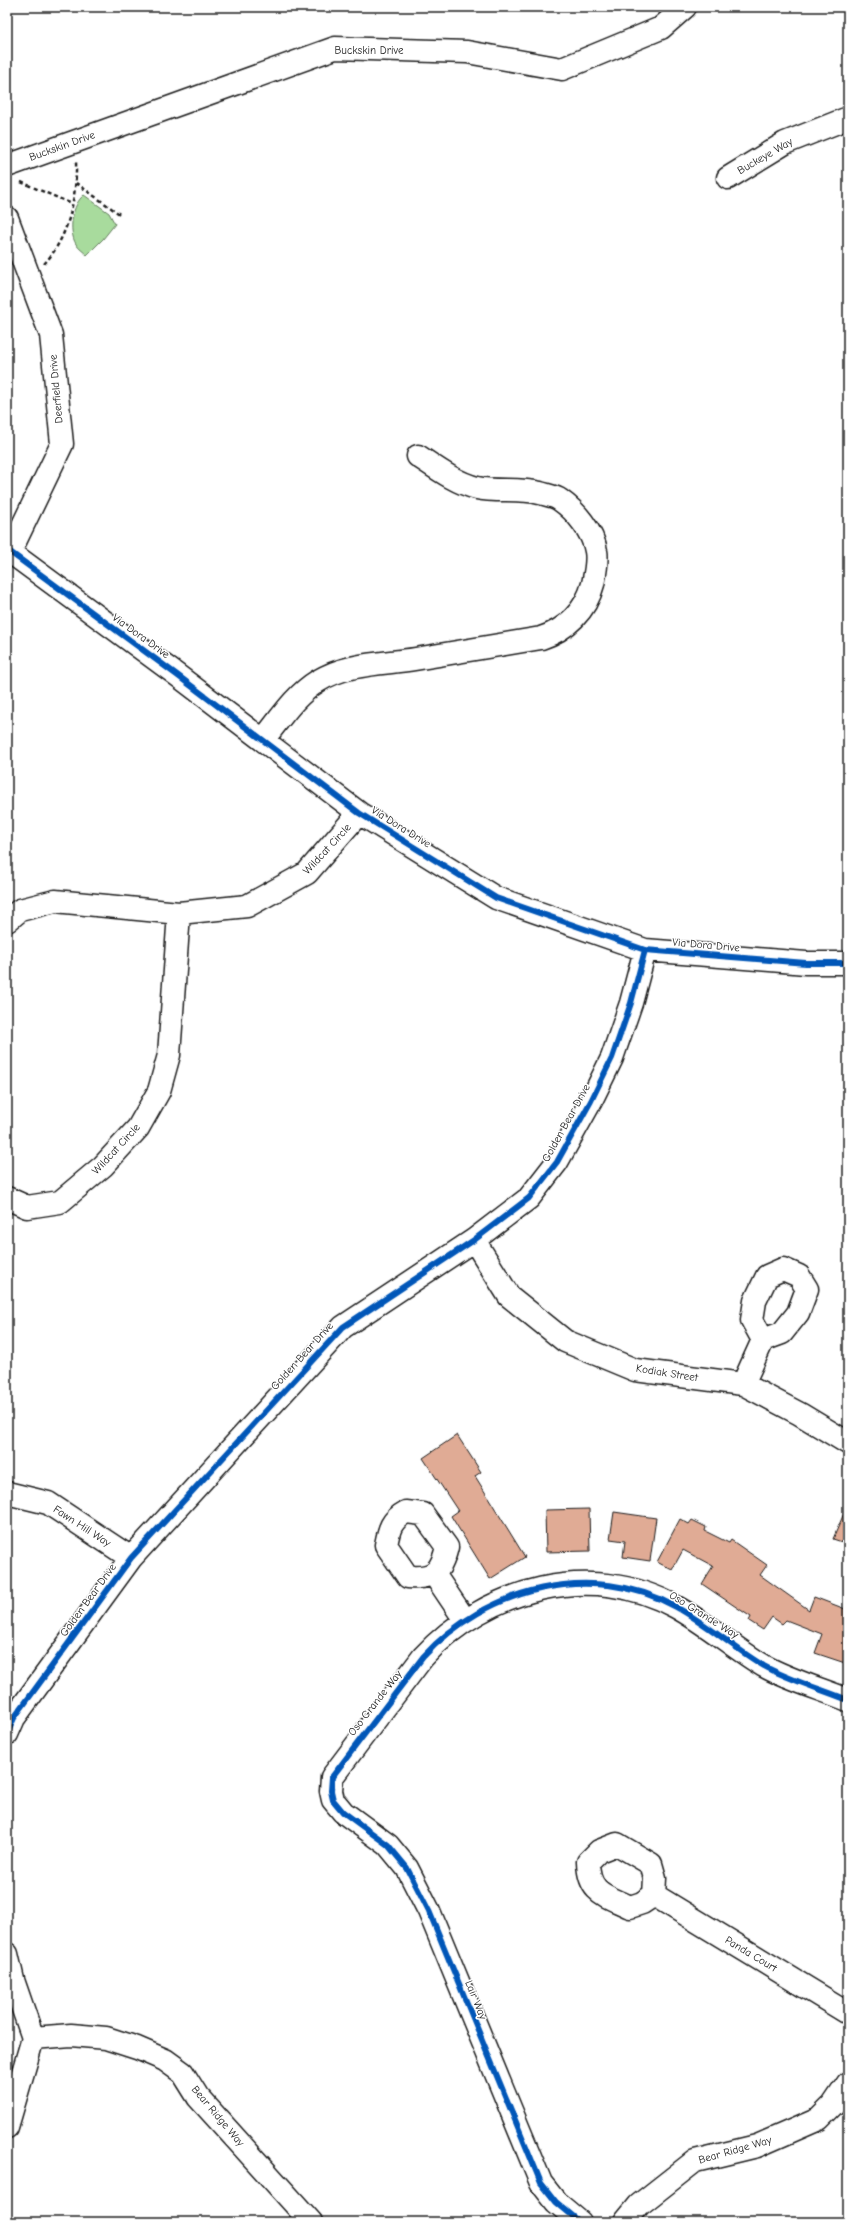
<svg xmlns="http://www.w3.org/2000/svg" width="855" height="2229" font-family="'Comic Neue',sans-serif">
<style>
.green{fill:#a8db9d;stroke:#627c5c}
.building{fill:#e0ab95;stroke:#1c1c1c}
.lines{fill:none;stroke-linecap:round;stroke-linejoin:round}
.minor-casing{stroke:#1c1c1c;stroke-width:25}
.path{stroke:#1c1c1c;stroke-width:2.5;stroke-dasharray:4 3;stroke-linecap:butt}
.minor{stroke:#fff;stroke-width:22}
.cycleway-casing{stroke:#fff;stroke-width:8}
.cycleway{stroke:#0057b8;stroke-width:6}
.labels{text-anchor:middle;dominant-baseline:central;stroke-width:3;stroke-linejoin:round;paint-order:stroke}
.street-label{font-size:11px;fill:#1c1c1c;stroke:#fff}
</style>
<rect width="100%" height="100%" fill="#fff"/>
<filter id="ink" filterUnits="userSpaceOnUse"><feTurbulence type="fractalNoise" baseFrequency=".025" numOctaves="2"/><feDisplacementMap in="SourceGraphic" scale="8" xChannelSelector="R" yChannelSelector="G"/><feConvolveMatrix kernelMatrix="1 2 1 2 8 2 1 2 1" color-interpolation-filters="sRGB"/></filter>
<g filter="url(#ink)">
<path class="green" d="M84,195L109,213L115,224L103,239L87,255C84,252 78,248 76,244C68,231 72,204 84,195Z"/>
<path class="building" d="M457,1435L481,1472L475,1476L525,1557L490,1579L451,1516L458,1511L423,1458Z
M848,1504V1544L833,1539Z
M589,1509L590,1551L546,1552L545,1510Z
M614,1512L656,1518L650,1561L623,1557L625,1541L610,1539Z
M680,1519L689,1524L692,1520L706,1527L705,1531L729,1543L731,1540L767,1565L760,1575L809,1610L814,1597L848,1610V1664L815,1653L822,1634L786,1620L782,1624L772,1617L763,1630L749,1621L751,1617L702,1584L713,1566L683,1550L672,1570L657,1562Z"/>
<g class="lines">
<g class="minor-casing">
<path id="minor" d="M7,166L335,48L467,52L562,69L661,28L685,7
M728,178L785,143L848,118
M7,218L51,335L62,444L10,552L7,555
M10,552L177,675L359,813L496,898L645,950L806,963H848
M263,740C280,719 295,695 318,681C347,663 383,664 415,659C457,652 499,645 541,638C566,630 586,611 593,584C595,574 598,561 596,551C593,532 576,511 560,500C555,496 546,495 540,493C520,488 495,492 477,488C456,483 436,468 418,456
M179,913L247,906L307,873L359,813
M7,921L20,910L55,901L179,913L169,1055L159,1091L138,1128L103,1166L60,1202L27,1207L7,1198
M474,1240L509,1296L565,1341L635,1370L743,1384L800,1414L848,1443
M783,1269L799,1276L807,1289L798,1313L782,1333L763,1340L752,1320L755,1301L767,1276Z
M743,1384L763,1340
M7,1493L48,1503L131,1558
M406,1512L423,1514L447,1547C441,1572 434,1579 408,1577L386,1545C389,1529 391,1520 406,1512Z
M434,1574L465,1620
M7,1734L14,1718L131,1558L343,1327L474,1240L529,1198L557,1162L591,1101L612,1058L631,1003L645,950
M617,1844L651,1864L655,1878L654,1895L642,1903L630,1907C605,1895 589,1894 588,1862L599,1851Z
M654,1895L848,2013
M7,1954L13,1980L33,2038L7,2127
M33,2038L71,2035L106,2038L137,2048L165,2060L183,2073L198,2097L311,2222
M580,2222L556,2202L541,2183L429,1911L407,1868L388,1845L343,1812L333,1800L331,1791L332,1777L423,1657C486,1588 592,1560 676,1607C707,1624 734,1648 764,1666C789,1680 821,1689 848,1700
M625,2222L639,2205L695,2161L757,2146L819,2119L833,2105L848,2083"/>
</g>
<path class="path" d="M21,182L72,204
M76,183L121,215
M44,264C69,237 77,196 76,161"/>
<use href="#minor" class="minor"/>
<g class="cycleway-casing">
<path id="cycleway" d="M10,552L177,675L359,813L496,898L645,950L806,963H848
M7,1734L14,1718L131,1558L343,1327L474,1240L529,1198L557,1162L591,1101L612,1058L631,1003L645,950
M580,2222L556,2202L541,2183L429,1911L407,1868L388,1845L343,1812L333,1800L331,1791L332,1777L423,1657C486,1588 592,1560 676,1607C707,1624 734,1648 764,1666C789,1680 821,1689 848,1700"/>
</g>
<use href="#cycleway" class="cycleway"/>
</g>
</g>
<g class="labels">
<g class="street-label">
<text x="369" y="50">Buckskin Drive</text>
<text transform="translate(62 146) rotate(-20)">Buckskin Drive</text>
<text transform="translate(765 156) rotate(-30)">Buckeye Way</text>
<text transform="translate(56 389) rotate(-95)">Deerfield Drive</text>
<text transform="translate(141 636) rotate(36)">Via Dora Drive</text>
<text transform="translate(401 827) rotate(32)">Via Dora Drive</text>
<text transform="translate(327 849) rotate(-47)">Wildcat Circle</text>
<text transform="translate(706 945) rotate(5)">Via Dora Drive</text>
<text transform="translate(566 1123) rotate(-61)">Golden Bear Drive</text>
<text transform="translate(116 1149) rotate(-47)">Wildcat Circle</text>
<text transform="translate(302 1356) rotate(-48)">Golden Bear Drive</text>
<text transform="translate(667 1373) rotate(9)">Kodiak Street</text>
<text transform="translate(82 1526) rotate(33)">Fawn Hill Way</text>
<text transform="translate(88 1600) rotate(-54)">Golden Bear Drive</text>
<text transform="translate(704 1615) rotate(32)">Oso Grande Way</text>
<text transform="translate(375 1703) rotate(-52)">Oso Grande Way</text>
<text transform="translate(751 1954) rotate(31)">Panda Court</text>
<text transform="translate(476 2000) rotate(68)">Lair Way</text>
<text transform="translate(218 2116) rotate(50)">Bear Ridge Way</text>
<text transform="translate(735 2150) rotate(-16)">Bear Ridge Way</text>
</g>
</g>
<rect width="855" height="2229" fill="none" stroke="#fff" stroke-width="24"/>
<rect x="12" y="12" width="831" height="2205" fill="none" stroke="#1c1c1c" stroke-width="1.5" filter="url(#ink)"/>
</svg>
